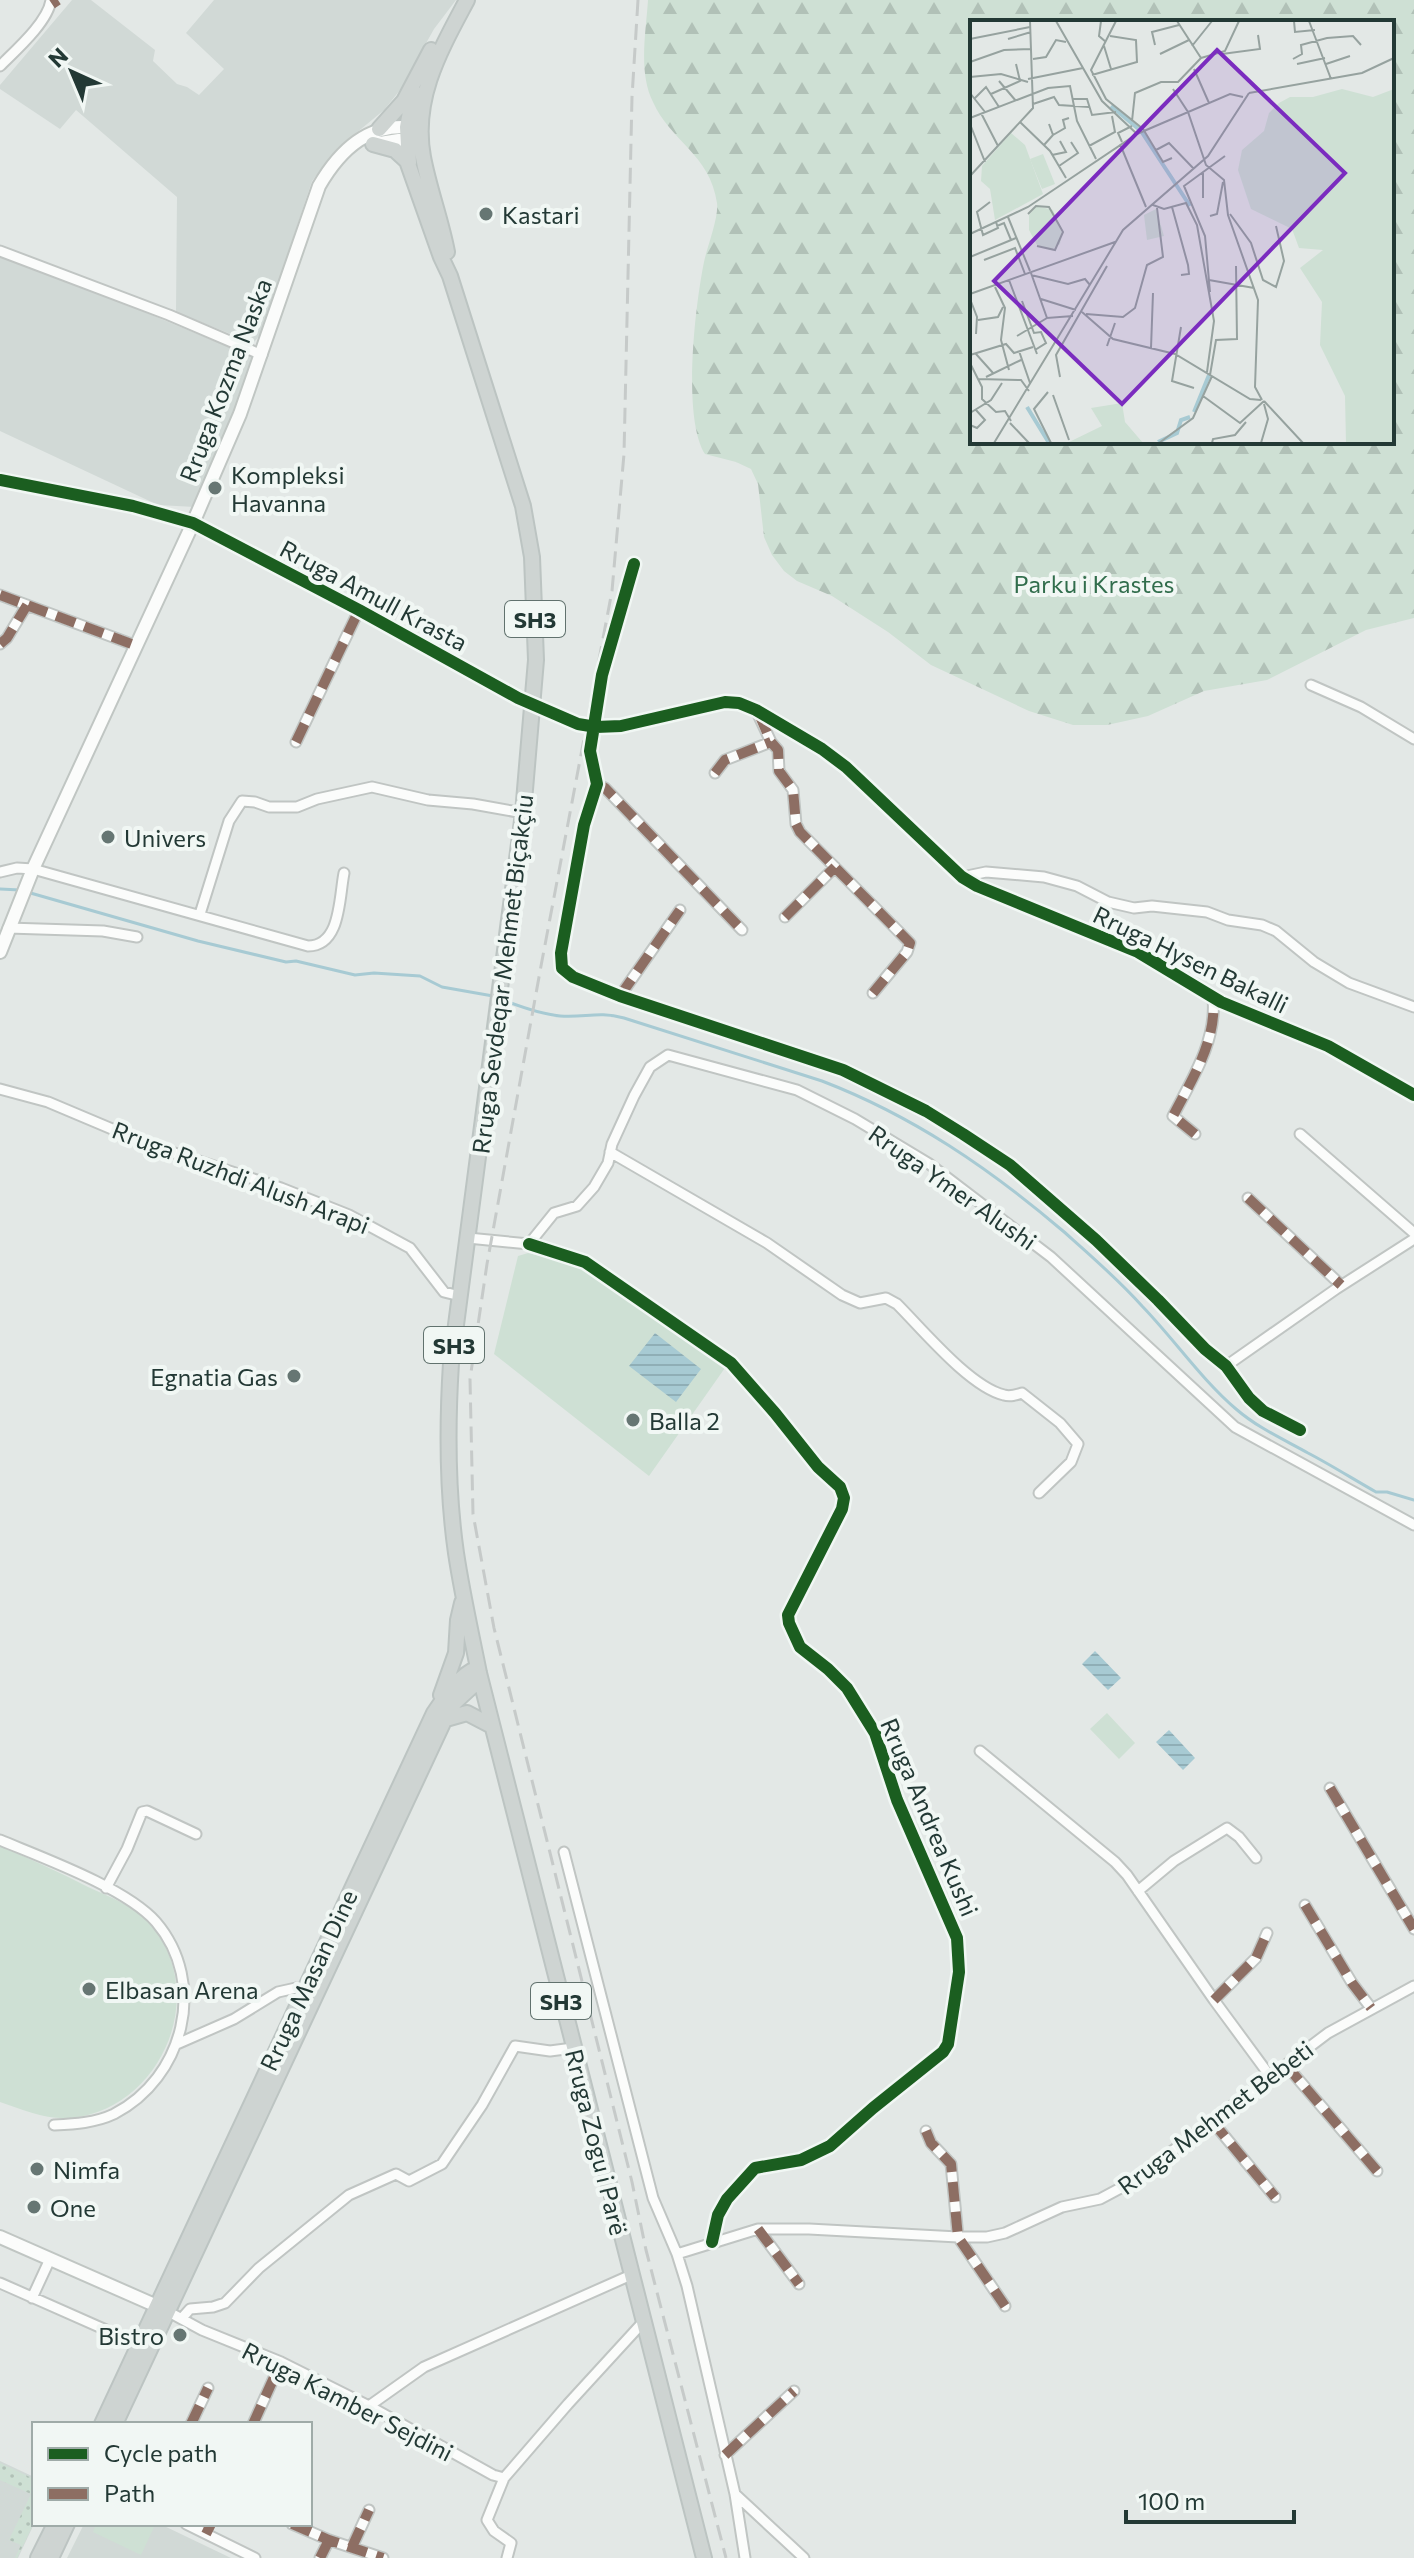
<svg xmlns="http://www.w3.org/2000/svg" width="1414" height="2558" font-family="Commissioner,sans-serif">
<style>
.built{fill:#d1d9d6}
.grass{fill:url(#grass-dots)}
.forest{fill:url(#forest-firs);fill-rule:evenodd}
.park{fill:#cee0d4}
.water{fill:url(#water-rules)}
.lines{fill:none;stroke-linecap:round;stroke-linejoin:round}
.stream{stroke:#a7cad3;stroke-width:3}
.street-casing{stroke:#c0c5c3;stroke-width:13}
.secondary-casing{stroke:#c0c6c3;stroke-width:16}
.primary-casing{stroke:#bcc4c2;stroke-width:18}
.street{stroke:#fbfcfb;stroke-width:9}
.secondary{stroke:#fbfcfb;stroke-width:12}
.primary{stroke:#ced4d2;stroke-width:14}
.rail{stroke:#c6cac9;stroke-width:3;stroke-dasharray:16 8;stroke-linecap:butt}
.quiet{stroke:#8d6e63;stroke-width:10;stroke-dasharray:20 10;stroke-linecap:butt}
.cycleway-casing{stroke:#f1f7f4;stroke-width:17}
.cycleway{stroke:#1b5e20;stroke-width:12}
.poi-dot{fill:#667673;stroke:#f1f7f4;stroke-width:3}
.labels{text-anchor:middle;dominant-baseline:central;stroke-width:8;stroke-linejoin:round;paint-order:stroke}
.shield{fill:#f1f7f4;stroke:#61726e;stroke-width:2}
.shield-label{font-size:22px;font-weight:bold;fill:#233935}
.poi-label{font-size:24px;fill:#233935;stroke:#f1f7f4;text-anchor:start}
.street-label{font-size:24px;fill:#233935;stroke:#f1f7f4}
.park-label{font-size:24px;fill:#316d4c;stroke:#f1f7f4}
.inset-river{fill:none;stroke:#a7cad3;stroke-width:4}
.inset-road{fill:none;stroke:#96a29f;stroke-width:2}
.view{fill:#7b2cbf;fill-opacity:0.15;stroke:#7b2cbf;stroke-width:4}
.inset-edge{fill:none;stroke:#233935;stroke-width:4}
</style>
<defs>
<pattern id="grass-dots" width="8" height="8" patternUnits="userSpaceOnUse" patternTransform="scale(2)"><rect width="8" height="8" fill="#cee0d4"/><path d="M2 2h.1M6 6h.1" fill="none" stroke="#b1c1b7" stroke-width="1.8" stroke-linecap="round"/></pattern>
<pattern id="forest-firs" width="22" height="20" patternUnits="userSpaceOnUse" patternTransform="scale(2)"><rect width="22" height="20" fill="#cee0d4"/><path d="M5 1l3.5 6h-7zM16 11l3.5 6h-7z" fill="#b1c1b7"/></pattern>
<pattern id="water-rules" width="6" height="5" patternUnits="userSpaceOnUse" patternTransform="scale(2)"><rect width="6" height="5" fill="#a7cad3"/><path d="M0 2.5h6" fill="none" stroke="#8faeb6"/></pattern>
</defs>
<rect width="100%" height="100%" fill="#e3e8e6"/>
<path class="built" d="M72,0H91L155,50L153,61L177,84L187,87L199,95L224,69L186,33L214,0H456L434,29L400,90L384,110L338,148L312,181L261,334L253,343L176,312L177,197L76,110L60,129L0,89V85Z
M0,255L65,279L255,358L237,407L195,507L158,505L0,431Z
M0,2461L34,2477V2524L18,2558H0Z
M84,2524H160L231,2558H67Z"/>
<path class="grass" d="M0,2463L34,2479V2523L17,2558H15L21,2545L9,2540L31,2494L0,2480Z"/>
<path class="forest" d="M648,0H1414V618L1366,630L1267,680L1204,691L1148,716L1107,725H1073L1029,711L931,665L888,632L832,596L797,581L784,571L772,555L764,537L758,484L751,469L736,462L705,454C682,418 695,306 704,262C707,247 719,217 717,203C710,154 670,141 653,102C638,72 646,32 648,0ZM972,22H1392V442H972Z"/>
<path class="park" d="M528,1253L581,1266L727,1365L649,1476L494,1354L518,1256Z
M1107,1713L1135,1743L1119,1759L1090,1729Z
M0,1846C30,1859 59,1872 88,1887C110,1897 134,1906 150,1924C211,1994 161,2109 71,2118C46,2120 23,2110 0,2102Z
M96,2524H148L154,2527L141,2555L93,2532Z"/>
<path class="water" d="M655,1333L701,1369L676,1402L629,1366Z
M1095,1651L1121,1678L1108,1690L1082,1664Z
M1169,1730L1195,1758L1183,1770L1156,1742Z"/>
<g class="lines">
<path class="stream" d="M0,889L20,890
M27,892L198,941L286,962L296,961L355,975L374,973L420,976L442,987L493,996
M503,1000C521,1007 540,1014 560,1016C585,1018 598,1011 624,1018L822,1081C913,1116 989,1168 1063,1231C1090,1255 1118,1279 1142,1306C1174,1339 1201,1379 1236,1409C1258,1428 1283,1439 1308,1453C1331,1465 1353,1479 1376,1492H1387L1414,1500"/>
<g class="street-casing">
<path id="street" d="M0,66C16,50 48,22 51,0
M0,251L169,315L262,355
M0,480L133,506L193,523L359,610L518,698L578,724L596,727L621,726L725,702L739,703L756,710L822,749L846,767L962,877L977,886L1138,952L1221,1002L1328,1046L1414,1095
M634,564L602,675L590,751L597,784L584,825L561,953L562,968L573,977L620,996L843,1070L926,1111L963,1134L1010,1165L1096,1240L1158,1300L1205,1349L1226,1366L1249,1398L1263,1411L1300,1430
M0,595L137,646
M0,644L7,638L27,605
M1311,685L1361,707L1414,739
M756,710L771,742L778,750L779,771L793,790L796,824L800,832L910,943L907,952L873,993
M296,742L359,610
M715,773L725,760L771,742
M597,784L605,788L742,930
M0,872L17,868L33,869L308,946C341,946 339,898 344,873
M962,877L986,872L1044,877L1077,886L1108,902L1134,908L1152,906L1207,912L1228,920L1262,925L1276,931L1314,962L1349,983L1414,1007
M200,914L229,821L242,801L255,802L269,807H297L317,799L372,787L428,800L473,804L523,813
M785,917L835,867
M8,928L103,931L137,937
M620,996L680,910
M0,1089L48,1102L150,1145L281,1188L349,1215L410,1248L444,1292L460,1296
M1195,1134L1173,1116C1192,1079 1217,1041 1213,998
M1300,1134L1414,1233
M610,1152L767,1243L842,1295L860,1303L886,1298L897,1304C923,1330 970,1387 1004,1395C1010,1397 1016,1395 1022,1393L1060,1423L1078,1444L1071,1462L1039,1493
M1248,1198L1341,1285
M468,1238L529,1244L554,1213L577,1206L594,1187L608,1163L612,1144L634,1096L650,1067L668,1055L797,1090L855,1119L928,1163L1051,1257L1235,1427L1414,1525
M529,1244L585,1262L731,1363L775,1413L818,1467L840,1487L844,1498L842,1509L788,1615L789,1623L800,1647L828,1669L847,1688L875,1733L897,1800L957,1938L959,1972L948,2044L943,2052L873,2108L830,2146L801,2160L755,2168L727,2199L718,2215L712,2242
M1226,1366L1336,1289L1414,1239
M980,1751L1115,1862L1127,1875L1214,2000L1270,2076
M1330,1788L1414,1929
M0,1840C43,1858 126,1888 156,1922C208,1983 184,2078 114,2114C95,2123 74,2124 54,2125
M564,1852L653,2198L677,2254L687,2286L735,2494L745,2558
M106,1888L127,1849L142,1812L147,1811L196,1834
M1138,1891L1174,1861L1227,1828L1239,1837L1256,1858
M1305,1905L1352,1983L1371,2008
M1214,2000L1256,1958L1267,1933
M177,2044L234,2019L278,1992L296,1988L303,1991
M1286,2065L1377,2171
M1212,2121L1275,2197
M926,2131L931,2143L951,2164L958,2237L1005,2306
M758,2229L799,2284
M677,2254L758,2229H809L958,2237H987L1005,2233L1062,2207L1100,2199L1130,2183L1328,2033L1414,1986
M0,2283L140,2345
M32,2298L50,2259
M167,2311L202,2330L281,2362L369,2406L493,2475L504,2478L568,2404L645,2320
M182,2318L190,2309L213,2307L225,2303L259,2268L349,2195L396,2174L409,2181L442,2164L482,2105L515,2046L550,2051L573,2048
M369,2406L424,2367L631,2275
M191,2424L208,2388
M253,2424L281,2362
M725,2455L794,2391
M504,2478L487,2520L494,2531L511,2543L507,2558
M735,2494L804,2558
M186,2524L255,2558
M292,2524L329,2540L383,2558
M352,2547L369,2510
M320,2558L329,2540"/>
</g>
<g class="secondary-casing">
<path id="secondary" d="M374,144L399,140H415
M0,952L33,869L193,523L240,414L319,186C341,148 371,121 416,128
M0,2237L166,2310"/>
</g>
<g class="primary-casing">
<path id="primary" d="M379,129L404,101L431,50
M373,144L395,150L407,161L441,257L450,276L523,506L532,557L536,660L523,813L451,1363C447,1427 447,1490 456,1553C462,1593 471,1633 479,1673L704,2558
M409,163L407,127L414,92
M447,252C441,220 429,189 423,157C412,98 441,49 467,0
M441,1695L456,1653L458,1620L462,1603
M446,1719L467,1713L492,1726
M102,2424L434,1713C445,1697 459,1675 478,1668
M115,2424L449,1710L455,1702L480,1679
M38,2558L55,2524
M51,2558L67,2524"/>
</g>
<use href="#street" class="street"/>
<use href="#secondary" class="secondary"/>
<use href="#primary" class="primary"/>
<path class="rail" d="M638,0L632,97L624,454L612,591L541,966L487,1264L470,1379L473,1514L494,1628L632,2182L646,2250L726,2558"/>
<path class="quiet" d="M52,4L58,0
M0,595L137,646
M0,644L7,638L27,605
M759,714L771,742L778,750L779,771L793,790L796,824L800,832L910,943L907,952L873,993
M296,742L359,610
M715,773L725,760L771,742
M597,784L605,788L742,930
M785,917L835,867
M620,996L680,910
M1195,1134L1173,1116C1192,1079 1217,1041 1213,998
M1248,1198L1341,1285
M1330,1788L1414,1929
M1305,1905L1352,1983L1371,2008
M1214,2000L1256,1958L1267,1933
M1286,2065L1377,2171
M1212,2121L1275,2197
M926,2131L931,2143L951,2164L958,2237L1005,2306
M758,2229L799,2284
M191,2424L208,2388
M253,2424L281,2362
M725,2455L794,2391
M292,2524L329,2540L383,2558
M206,2534L211,2524
M352,2547L369,2510
M320,2558L329,2540"/>
<g class="cycleway-casing">
<path id="cycleway" d="M0,480L133,506L193,523L359,610L518,698L578,724L596,727L621,726L725,702L739,703L756,710L822,749L846,767L962,877L977,886L1138,952L1221,1002L1328,1046L1414,1095
M634,564L602,675L590,751L597,784L584,825L561,953L562,968L573,977L620,996L843,1070L926,1111L963,1134L1010,1165L1096,1240L1158,1300L1205,1349L1226,1366L1249,1398L1263,1411L1300,1430
M529,1244L585,1262L731,1363L775,1413L818,1467L840,1487L844,1498L842,1509L788,1615L789,1623L800,1647L828,1669L847,1688L875,1733L897,1800L957,1938L959,1972L948,2044L943,2052L873,2108L830,2146L801,2160L755,2168L727,2199L718,2215L712,2242"/>
</g>
<use href="#cycleway" class="cycleway"/>
</g>
<g class="poi-dot">
<circle cx="486" cy="214" r="8"/>
<circle cx="215" cy="488" r="8"/>
<circle cx="108" cy="837" r="8"/>
<circle cx="294" cy="1376" r="8"/>
<circle cx="633" cy="1420" r="8"/>
<circle cx="89" cy="1989" r="8"/>
<circle cx="37" cy="2169" r="8"/>
<circle cx="34" cy="2207" r="8"/>
<circle cx="180" cy="2335" r="8"/>
</g>
<g class="labels">
<g class="shield">
<rect x="505" y="601" width="60" height="36" rx="6"/>
<rect x="424" y="1327" width="60" height="36" rx="6"/>
<rect x="531" y="1983" width="60" height="36" rx="6"/>
</g>
<g class="shield-label">
<text x="535" y="619">SH3</text>
<text x="454" y="1345">SH3</text>
<text x="561" y="2001">SH3</text>
</g>
<g class="poi-label">
<text x="502" y="214">Kastari</text>
<text x="231" y="474">Kompleksi<tspan x="231" dy="28">Havanna</tspan></text>
<text x="124" y="837">Univers</text>
<text x="278" y="1376" text-anchor="end">Egnatia Gas</text>
<text x="649" y="1420">Balla 2</text>
<text x="105" y="1989">Elbasan Arena</text>
<text x="53" y="2169">Nimfa</text>
<text x="50" y="2207">One</text>
<text x="164" y="2335" text-anchor="end">Bistro</text>
</g>
<g class="street-label">
<text transform="translate(225 380) rotate(-69)">Rruga Kozma Naska</text>
<text transform="translate(374 595) rotate(28)">Rruga Amull Krasta</text>
<text transform="translate(1191 959) rotate(26)">Rruga Hysen Bakalli</text>
<text transform="translate(502 974) rotate(-83)">Rruga Sevdeqar Mehmet Biçakçiu</text>
<text transform="translate(241 1177) rotate(21)">Rruga Ruzhdi Alush Arapi</text>
<text transform="translate(953 1187) rotate(35)">Rruga Ymer Alushi</text>
<text transform="translate(930 1817) rotate(67)">Rruga Andrea Kushi</text>
<text transform="translate(308 1980) rotate(-65)">Rruga Masan Dine</text>
<text transform="translate(1215 2117) rotate(-37)">Rruga Mehmet Bebeti</text>
<text transform="translate(597 2142) rotate(76)">Rruga Zogu i Parë</text>
<text transform="translate(348 2401) rotate(27)">Rruga Kamber Sejdini</text>
</g>
<g class="park-label">
<text x="1094" y="583">Parku i Krastes</text>
</g>
</g>
<g transform="translate(970 20)">
<rect width="424" height="424" fill="#e3e8e6"/>
<path d="M372,69L403,77L424,69V423H376L375,376L350,325L352,282L330,248L353,230L329,228L322,209L281,189L268,150L272,130L294,111L299,93L309,83L320,77H343Z" fill="#cee0d4"/>
<path d="M73,134L85,164L72,169L60,139ZM152,383L155,402L173,423H97L132,406L121,388Z" fill="#cee0d4"/>
<path d="M41,113L55,125L73,174L25,200L20,169L11,161L12,146ZM67,186L83,190L92,213L90,224L81,230L67,225L59,210V195ZM186,189L194,216L177,220L174,195Z" fill="#cee0d4"/>
<path class="inset-river" d="M141,86L171,111L220,186M57,387L79,423M224,392L239,355M188,422L207,413L211,400L220,397"/>
<path class="inset-road" d="M86,1L132,81L167,114M131,1L129,16L136,22M146,1L121,50L136,79L173,109L193,142L202,138M207,1L231,38M324,1L325,12L345,10M339,1L361,59M0,19L60,7M38,19L61,12M185,25L182,12L209,5M134,26L141,49M222,26L242,1M190,34L219,20M252,34L290,29L288,15M231,38L255,31L269,1M63,39L76,37L86,20L96,22M323,39L332,34L331,25L357,18L383,16L391,25M0,42L34,30L61,29M327,44L355,38M356,44L380,36M224,49L239,83M122,55L167,42L166,20L140,16M0,57L31,54L58,62M58,59L113,48M29,61L46,81M203,69L218,92L236,145L254,160L258,195L288,280L285,367L292,380M0,73L15,92M279,73L392,53L424,38M21,74L50,61L46,44M5,78L16,67L29,87M102,79H117L122,95L146,92M63,84L84,77L89,85L119,87M11,93L28,126M0,98L78,68L100,66L107,101L126,139M162,101L165,73L191,62H208L231,38M50,102L80,131L96,158M0,104L15,142M83,115L95,108L93,100L99,98M152,122L148,113L162,106M150,124L176,187M74,125L83,115L79,104M119,126L145,112L142,96M186,130L199,123L224,149M82,135L96,132L90,121M89,146L108,133L101,122M233,153V178M0,156L63,88L60,1M20,182L7,192L13,215L28,208L26,202M183,185L194,189L216,183L227,205L244,301L237,352M202,187L218,245L219,254L211,255M58,194L66,186L79,187L93,212L85,230L67,226M260,194L281,223L293,260L306,267L314,241L306,206M240,196L247,194L253,162M38,197L60,251M27,206L34,203L41,220M0,214L58,187L167,114L260,74L273,77M0,237L46,218M14,240L45,228L55,254M61,253L77,298L103,296M61,255L98,264L115,259L120,265M39,260L67,334M239,260L284,268M25,267L35,288L31,320L39,350M240,272L235,216L214,166L255,136M0,274L145,222M0,279L7,297L6,314M71,279L106,290M52,281L64,313L71,312L76,323L65,330M112,292L143,319L205,334L280,379L291,380M116,294L153,297L165,288L177,245L193,237L187,188M8,300L28,297L33,287M211,307L202,361L224,368M47,316L77,298M137,326L145,303M181,328L183,273M49,331L60,363M6,334L23,353M0,335L36,324L44,333L63,327M0,343L12,367V379L26,392L35,391L41,401M240,355L246,320L267,319L266,246M16,357L51,340M90,357L86,335L137,246M8,359L51,360L59,371M78,372L64,389L81,423M83,375L99,420M233,376L270,403L294,381M294,381L333,423M0,393L21,380L32,363M40,403L59,423M0,405L7,408L15,400L6,390M24,423L153,210L238,136L279,73M189,423L223,398L242,356M242,423L243,419L265,415L276,402M291,423L298,399L294,384"/>
<path class="view" d="M247,30L375,153L152,384L24,261Z"/>
<rect width="424" height="424" class="inset-edge"/>
</g>
<rect x="32" y="2422" width="280" height="104" fill="#f1f7f4" stroke="#9faba8" stroke-width="2"/>
<rect x="48" y="2448" width="40" height="12" fill="#1b5e20" stroke="#9faba8" stroke-width="2"/>
<text x="104" y="2462" font-size="24" fill="#233935">Cycle path</text>
<rect x="48" y="2488" width="40" height="12" fill="#8d6e63" stroke="#9faba8" stroke-width="2"/>
<text x="104" y="2502" font-size="24" fill="#233935">Path</text>
<g transform="translate(72 72) rotate(316)" stroke="#f1f7f4" stroke-width="6" paint-order="stroke">
<path d="M0-6L14 30L0 20L-14 30Z" fill="#233935"/>
<text y="-12" font-size="22" font-weight="bold" text-anchor="middle" fill="#233935">N</text>
</g>
<path d="M1126 2510v12h168v-12" fill="none" stroke="#233935" stroke-width="4"/>
<text x="1138" y="2510" font-size="24" fill="#233935" stroke="#f1f7f4" stroke-width="6" paint-order="stroke">100 m</text>
</svg>
